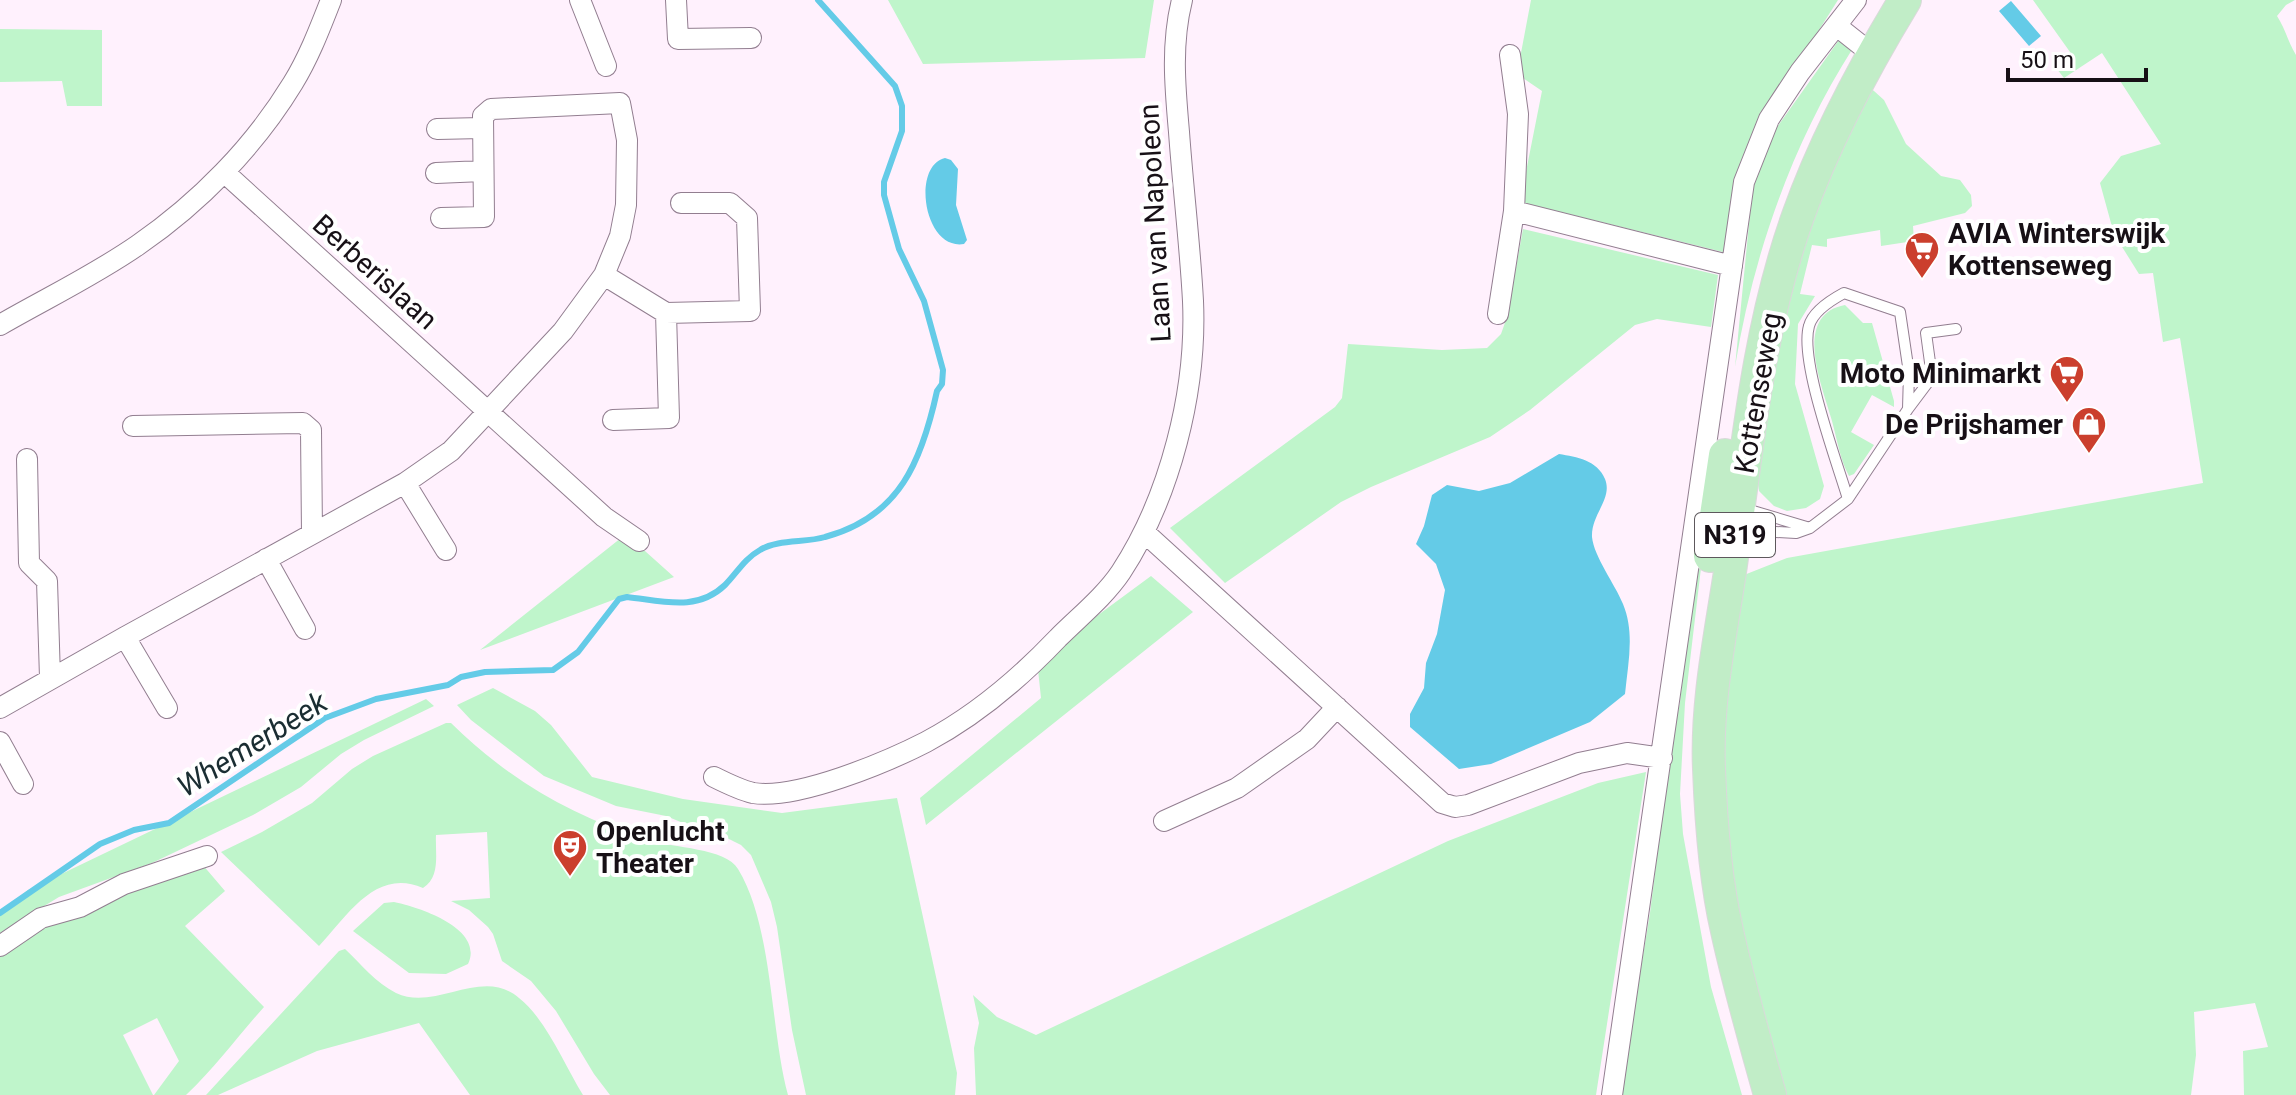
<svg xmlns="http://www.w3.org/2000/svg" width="2296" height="1095" font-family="Roboto,sans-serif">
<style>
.green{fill:#bff5cb}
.water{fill:#64cbe7}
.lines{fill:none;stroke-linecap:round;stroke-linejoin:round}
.stream{stroke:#64cbe7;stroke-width:6}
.service-casing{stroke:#927e90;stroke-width:12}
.minor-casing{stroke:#927e90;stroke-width:22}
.primary-casing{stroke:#dad9da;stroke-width:34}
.service{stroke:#fff;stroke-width:10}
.minor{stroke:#fff;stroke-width:20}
.primary{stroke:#c1edc7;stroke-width:32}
.labels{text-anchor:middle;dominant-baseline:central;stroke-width:8;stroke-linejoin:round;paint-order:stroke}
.shield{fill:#fff;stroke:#5d585c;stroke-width:2}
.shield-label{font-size:26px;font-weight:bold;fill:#171016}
.street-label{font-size:28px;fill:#171016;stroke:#fff}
.poi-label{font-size:28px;font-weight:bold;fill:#171016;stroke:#fff;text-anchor:start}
.water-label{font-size:30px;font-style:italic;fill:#1a2d32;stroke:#fff}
</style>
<rect width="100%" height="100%" fill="#fff1fd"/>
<path class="green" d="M888,0H1154L1145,58L923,64Z
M1531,0H1838L1757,128L1727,253L1520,202L1542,91L1517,74Z
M2033,0H2295L2286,5L2277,16C2285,28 2288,42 2296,55V1095H2244L2243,1051L2268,1047L2255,1003L2194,1012L2196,1055L2191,1095H1783L1732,897L1721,739L1744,575L1787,558L2203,483L2180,338L2163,342L2153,273L2139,274L2114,234L2100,183L2121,156L2161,144L2102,53L2064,78L2053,64L2070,52Z
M0,29L102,30V106H67L62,81L0,82Z
M1839,40L1853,48C1792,144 1753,255 1735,367L1753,183L1775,130Z
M1864,82L1884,100L1906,144L1941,176L1960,180L1971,195L1972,206L1965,213L1913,226L1914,241L1881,246L1880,230L1827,239V247L1812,245L1800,294L1815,296L1798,324L1795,384L1824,486L1820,499L1806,508L1787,511L1774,506L1759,491L1756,471L1780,298Z
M1523,229L1718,275L1711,327L1657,319L1635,325L1530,410L1490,437L1371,487L1341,502L1225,583L1170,528L1335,407L1342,398L1348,344L1442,350L1487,348L1501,334L1507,317Z
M1845,305L1863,323H1872L1894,401V407L1872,395L1851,432L1874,445L1854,474L1849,476C1840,460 1837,439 1832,421C1823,388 1791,315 1845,305Z
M626,534L674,577L480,650Z
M1696,568H1701L1685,703L1680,794L1683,834L1711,987L1742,1095H1620L1650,913L1668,765L1680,702Z
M1151,576L1193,612L926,825L920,798L1041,698L1037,660Z
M493,688L535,711L551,725L592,777L683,799L782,813L897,798L957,1073L955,1095H806L792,1030L777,927L771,902L751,855L741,845L727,838L710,834L666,816L616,806L544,776L471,720L457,705Z
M426,699L434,706L364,740L341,754L301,787L253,815L152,863L59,897L0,933V912L28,890Z
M446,723H451C508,779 571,816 648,840C673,848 726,848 738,869C773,926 770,1029 788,1095H610L594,1074L556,1011L531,981L502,961L493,934L488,927L469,910L451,901L490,898L487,832L436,835C435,853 441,877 423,888C376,867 347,916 319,946L221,852L262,832L312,803L352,769L373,756Z
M1646,772L1596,1095H976L974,1048L979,1023L973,995L997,1017L1036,1035L1448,841L1598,783Z
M202,864L225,891L185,926L264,1007C238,1036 215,1068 186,1095H154L179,1061L157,1018L123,1035L153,1095H0V955L57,917Z
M394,902C418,907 485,928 468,964L446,974L409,973L353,931L384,903Z
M345,949C361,964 376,983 396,993C436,1012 482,966 519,998C546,1019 565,1066 583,1095H470L419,1023L317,1051L218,1095H206L339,951Z"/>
<path class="water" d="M2011,1L2041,36L2029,46L1999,11Z
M945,158L951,160L958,169L956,205L967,240L964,244C924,251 911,166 945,158Z
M1559,454C1577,457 1597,460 1605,479C1613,499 1591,514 1592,537C1594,557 1615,584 1623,604C1635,633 1628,664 1625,694L1590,722L1491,764L1459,769L1410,727V714L1424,688L1426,663L1437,634L1445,590L1436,564L1416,544L1424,526L1432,495L1447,485L1479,491L1510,483Z"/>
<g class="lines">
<path class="stream" d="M0,913L100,844L134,830L169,823L325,718L376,699L448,685L461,677L485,672L553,670L578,652L619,599L627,597C663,601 697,612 725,585C737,573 744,559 760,550C778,539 805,543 825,537C900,517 922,460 937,391L942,384L943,370L924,301L899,249L884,195V182L902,131V106L895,86L818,0"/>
<g class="service-casing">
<path id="service" d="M1932,377L1926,333L1956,329
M1908,409L1932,377L1965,372
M1743,508L1810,528
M1738,530L1796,533L1810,528L1848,499L1908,409L1909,373L1900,312L1844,293C1831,300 1813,311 1809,326C1799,360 1837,462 1848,499"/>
</g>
<g class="minor-casing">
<path id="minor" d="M580,0L606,66
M676,0L678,39L751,38
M1838,27L1872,54
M437,129L482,128
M224,172L604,517L639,541
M436,173L483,171
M1514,211L1732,266
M604,275L666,313L750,311L747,218L730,203H681
M1498,314L1514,211L1518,114L1510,55
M0,325C45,299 95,275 138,245C199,203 254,147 293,83C309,57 320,28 331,0
M613,420L669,418L666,313
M133,426L303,423L311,430L312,534
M27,459L29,563L47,581L50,678
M405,483L446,550
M1144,532L1442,803L1455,807L1468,805L1579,763L1627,753L1662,758
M266,559L305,629
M125,637L167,708
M0,708L125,637L405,483L451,451L563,331L604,275L620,236L626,205L627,140L620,103L491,109L483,116L484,217L441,218
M0,742L23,784
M714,777C726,783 740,790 753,793C797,800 887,762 926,742C977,715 1019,679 1058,638C1079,617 1105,596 1121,572C1170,497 1197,391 1193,301C1190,245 1183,188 1179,132C1175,87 1171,44 1182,0
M1164,821L1237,788L1307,739L1337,707
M0,946L41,918L80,907L124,884L207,856
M1612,1095L1744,182L1769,119L1800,72L1856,0"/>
</g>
<g class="primary-casing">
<path id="primary" d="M1710,556L1725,455
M1770,1095C1755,1041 1739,986 1727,931C1715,879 1711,823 1709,769C1706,701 1721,633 1731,565C1747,449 1758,328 1798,216C1825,140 1863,69 1905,0"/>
</g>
<use href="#service" class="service"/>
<use href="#minor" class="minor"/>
<use href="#primary" class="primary"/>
</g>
<defs>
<g id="supermarket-pin" transform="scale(1.8)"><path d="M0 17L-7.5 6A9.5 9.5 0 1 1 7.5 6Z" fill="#cb3f2d" stroke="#fff"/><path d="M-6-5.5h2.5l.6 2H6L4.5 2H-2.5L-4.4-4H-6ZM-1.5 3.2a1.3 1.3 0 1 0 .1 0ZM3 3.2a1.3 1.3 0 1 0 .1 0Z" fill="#fff"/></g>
<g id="shop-pin" transform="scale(1.8)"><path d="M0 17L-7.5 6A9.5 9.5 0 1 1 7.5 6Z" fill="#cb3f2d" stroke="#fff"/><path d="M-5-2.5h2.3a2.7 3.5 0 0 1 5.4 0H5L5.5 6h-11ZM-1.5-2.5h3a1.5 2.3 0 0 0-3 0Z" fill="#fff"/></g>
<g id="theatre-pin" transform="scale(1.8)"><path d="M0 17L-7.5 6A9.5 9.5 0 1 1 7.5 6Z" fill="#cb3f2d" stroke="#fff"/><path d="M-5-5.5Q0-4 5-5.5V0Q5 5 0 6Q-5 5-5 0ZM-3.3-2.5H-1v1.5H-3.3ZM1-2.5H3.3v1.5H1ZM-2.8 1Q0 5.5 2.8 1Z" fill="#fff"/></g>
</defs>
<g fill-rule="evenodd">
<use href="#supermarket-pin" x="1922" y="249"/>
<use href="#supermarket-pin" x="2067" y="373"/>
<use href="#shop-pin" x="2089" y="424"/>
<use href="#theatre-pin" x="570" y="847"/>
</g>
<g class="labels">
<rect class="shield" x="1695" y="513" width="80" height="44" rx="6"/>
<g class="shield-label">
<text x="1735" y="535">N319</text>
</g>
<g class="street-label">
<text transform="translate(1155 223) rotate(-93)">Laan van Napoleon</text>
<text transform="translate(375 272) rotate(42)">Berberislaan</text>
<text transform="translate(1758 393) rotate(-80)">Kottenseweg</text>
</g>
<g class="poi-label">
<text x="1948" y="233">AVIA Winterswijk<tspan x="1948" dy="32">Kottenseweg</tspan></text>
<text x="2041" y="373" text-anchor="end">Moto Minimarkt</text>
<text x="2063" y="424" text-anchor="end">De Prijshamer</text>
<text x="596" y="831">Openlucht<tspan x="596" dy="32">Theater</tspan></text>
</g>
<g class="water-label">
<text transform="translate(252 744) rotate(-32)">Whemerbeek</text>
</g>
</g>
<path d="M2008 68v12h138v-12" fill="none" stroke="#171016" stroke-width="4"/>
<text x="2020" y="68" font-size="24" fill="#171016" stroke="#ffffff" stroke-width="6" paint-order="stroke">50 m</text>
</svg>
